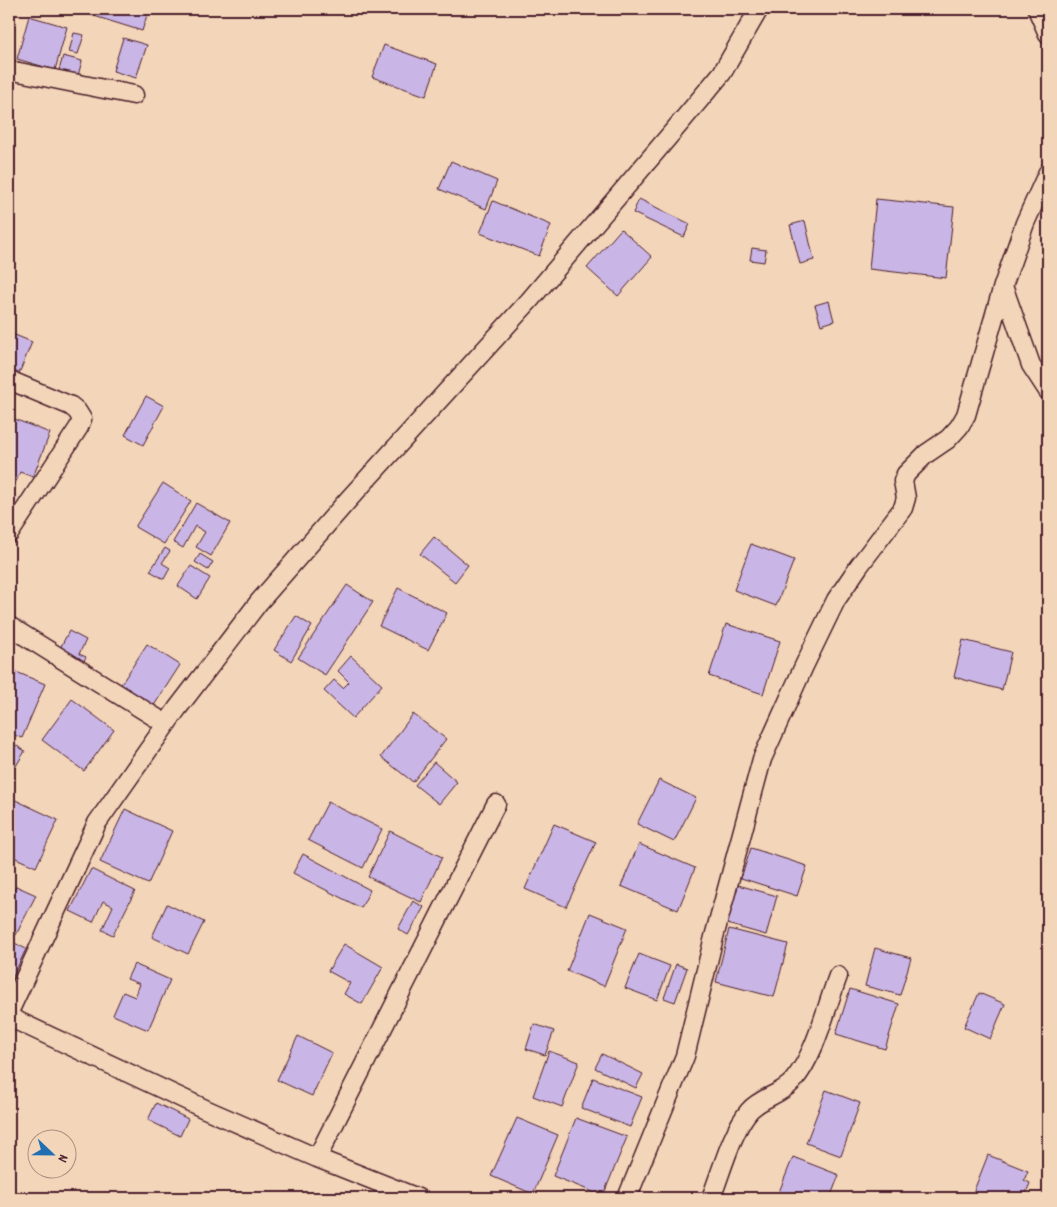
<svg xmlns="http://www.w3.org/2000/svg" width="1057" height="1207" font-family="Dekko,sans-serif">
<style>
.building{fill:#cab6e6;stroke:#4a1f2b}
.lines{fill:none;stroke-linecap:round;stroke-linejoin:round}
.street-casing{stroke:#4a1f2b;stroke-width:21}
.street{stroke:#f3d5b9;stroke-width:18}
</style>
<rect width="100%" height="100%" fill="#f3d5b9"/>
<filter id="ink" filterUnits="userSpaceOnUse"><feTurbulence type="fractalNoise" baseFrequency=".02" numOctaves="2"/><feDisplacementMap in="SourceGraphic" scale="10" xChannelSelector="R" yChannelSelector="G"/><feConvolveMatrix kernelMatrix="1 2 1 2 8 2 1 2 1" color-interpolation-filters="sRGB"/></filter>
<g filter="url(#ink)">
<path class="building" d="M93,9H149L142,31L91,15Z
M29,16L67,27L55,70L17,59Z
M74,33L84,35L78,54L69,52Z
M123,38L147,45L136,78L113,71Z
M384,45L437,64L426,96L372,77Z
M63,56L82,61L77,79L58,74Z
M451,161L497,181L486,209L439,189Z
M639,199L690,224L684,237L633,213Z
M876,199L954,207L946,278L869,269Z
M493,201L551,225L539,256L480,233Z
M805,221L814,260L800,264L790,225Z
M621,229L652,257L618,296L587,268Z
M752,248L766,250L764,262L750,260Z
M829,301L834,321L821,325L815,305Z
M10,333L32,342L18,376L9,372Z
M146,396L164,406L143,445L125,435Z
M9,417L50,433L33,477L20,472L15,484L9,482Z
M163,483L191,501L164,544L135,527Z
M196,503L230,523L211,556L196,547L205,532L195,526L183,548L173,542Z
M434,537L468,565L455,582L420,554Z
M751,544L794,560L776,606L734,590Z
M165,548L170,551L162,563L170,568L164,579L150,571Z
M200,554L213,562L208,570L195,562Z
M191,566L210,578L197,599L178,586Z
M347,585L373,602L325,675L298,658Z
M398,588L447,613L428,650L379,626Z
M296,616L312,626L291,661L274,650Z
M726,624L780,641L763,694L709,676Z
M69,631L86,640L79,654L86,657L81,666L57,654Z
M963,640L1011,652L1002,690L954,677Z
M147,644L180,665L153,707L120,686Z
M351,656L382,685L353,718L324,691L334,680L343,688L349,682L338,671Z
M9,669L45,684L22,738L9,733Z
M72,699L114,730L84,771L42,740Z
M413,714L446,739L413,782L381,757Z
M9,741L25,751L10,776L9,775Z
M434,762L457,782L439,804L415,785Z
M659,780L696,798L674,842L637,824Z
M9,797L58,820L36,867L9,855Z
M328,802L382,829L363,868L308,840Z
M125,809L172,831L148,884L100,862Z
M554,824L596,842L566,907L525,889Z
M390,831L442,857L421,902L368,877Z
M639,844L695,868L678,910L621,886Z
M751,848L807,866L797,896L741,878Z
M303,854L370,890L361,908L293,873Z
M91,869L135,891L113,935L102,930L113,906L103,901L93,922L70,911Z
M738,885L777,896L766,935L727,924Z
M16,886L36,895L16,935L9,932V901Z
M413,901L424,907L408,935L398,929Z
M167,904L204,922L188,954L152,937Z
M590,913L627,928L604,986L567,971Z
M729,929L788,944L774,997L716,982Z
M9,940L26,949L9,985Z
M344,944L383,967L362,1004L344,994L350,983L328,971Z
M875,948L911,958L900,995L865,986Z
M639,954L670,966L657,1000L625,988Z
M134,964L170,980L148,1030L113,1015L123,992L135,997L140,984L127,979Z
M676,964L687,968L675,1002L664,998Z
M850,989L899,1004L885,1049L836,1034Z
M979,993L1005,1004L990,1039L964,1027Z
M534,1024L554,1031L545,1055L526,1049Z
M298,1036L332,1053L312,1096L277,1080Z
M549,1051L579,1062L562,1107L533,1096Z
M602,1054L643,1074L636,1088L595,1068Z
M593,1078L642,1097L630,1127L581,1108Z
M826,1090L860,1103L841,1156L806,1143Z
M156,1103L188,1119L180,1136L148,1120Z
M517,1118L558,1135L533,1194L491,1176Z
M576,1118L627,1137L603,1196L553,1176Z
M988,1155L1028,1171L1024,1180L1030,1183L1024,1198H971Z
M793,1157L839,1175L830,1198L777,1197Z"/>
<g class="lines">
<g class="street-casing">
<path id="street" d="M1037,9L1048,34
M9,70L134,95
M1003,286L1031,365L1048,391
M9,380L71,406L77,411L82,419L79,427L9,534
M9,626L166,724
M9,1012L97,823L177,709L259,602L348,500L529,301L681,122L722,73L759,9
M9,1017L205,1109L317,1158L418,1198
M317,1158L496,804
M627,1198L685,1056L714,937L762,759L804,666L836,600L859,566L903,508L906,498L903,481L906,474L926,454L948,439L959,427L966,415L1003,286L1025,223L1048,172
M711,1198C721,1173 732,1131 749,1111C761,1097 781,1095 793,1081C815,1056 826,1008 838,976"/>
</g>
<use href="#street" class="street"/>
</g>
</g>
<rect width="1057" height="1207" fill="none" stroke="#f3d5b9" stroke-width="30"/>
<rect x="15" y="15" width="1027" height="1177" fill="none" stroke="#4a1f2b" stroke-width="2" filter="url(#ink)"/>
<g transform="translate(52 1154) rotate(112)"><circle r="24" fill="#f3d5b9" stroke="#af8c80"/>
<path d="M0-4L9 19L0 12L-9 19Z" fill="#1f6fb2"/>
<text y="-8" font-size="14" font-weight="bold" text-anchor="middle" fill="#4a1f2b">N</text>
</g>
</svg>
